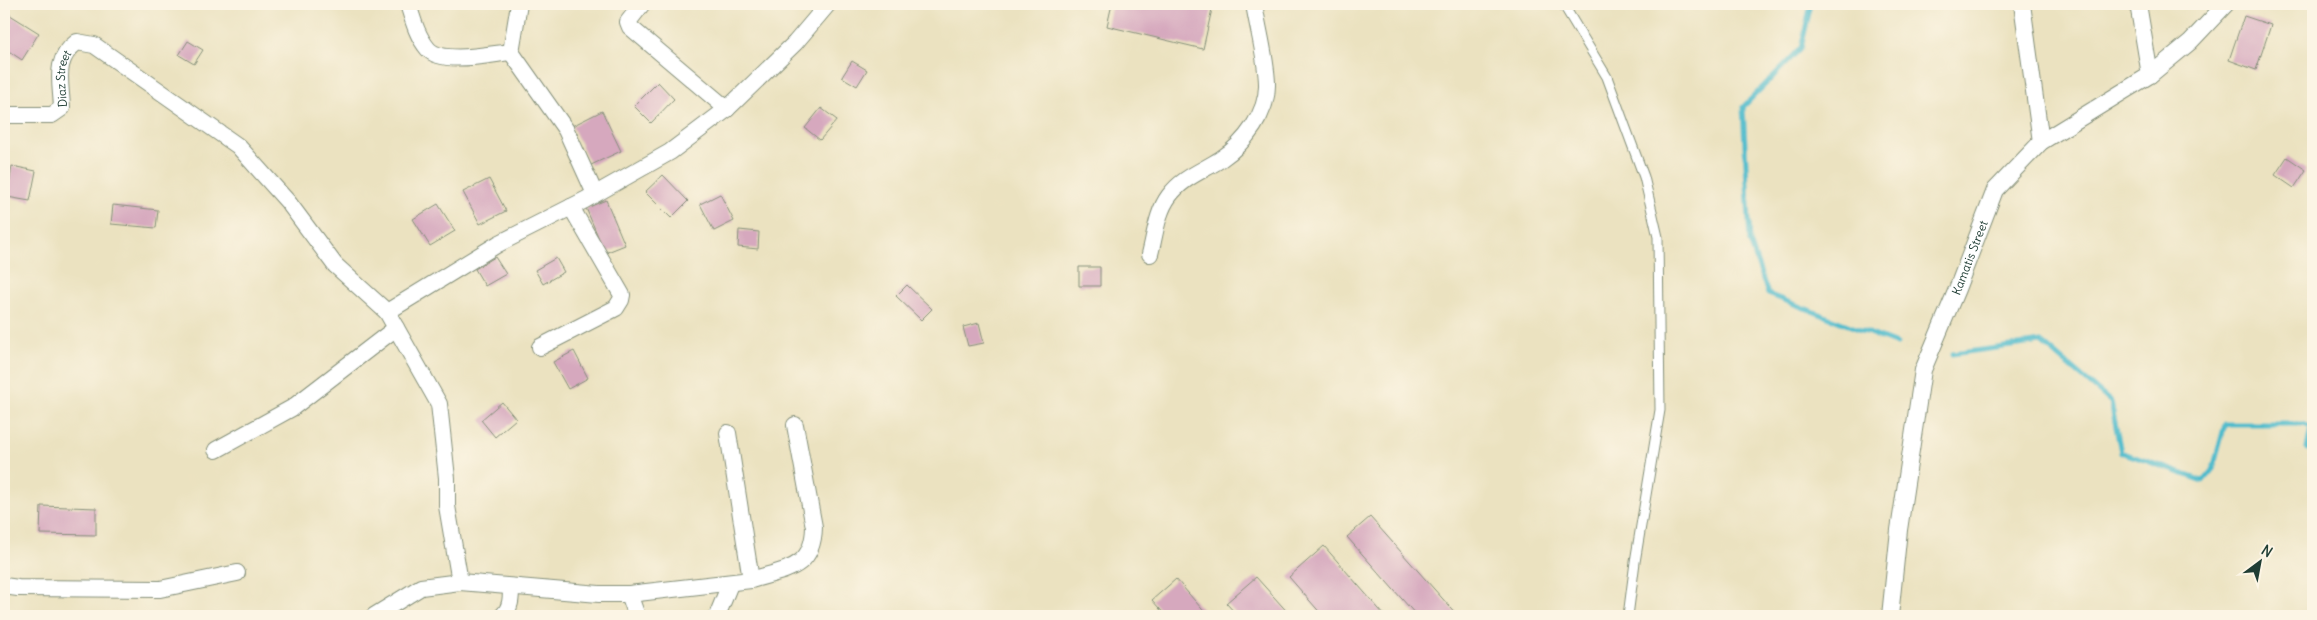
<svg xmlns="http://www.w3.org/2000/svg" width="2317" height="620" font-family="Delius,sans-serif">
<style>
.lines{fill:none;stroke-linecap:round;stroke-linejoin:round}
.stream{stroke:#50bbcc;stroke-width:5}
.building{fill:#d6a8be}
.lane-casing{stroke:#85907a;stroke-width:11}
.street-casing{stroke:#85907a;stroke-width:18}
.lane{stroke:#fff;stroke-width:9}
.street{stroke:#fff;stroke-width:16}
.labels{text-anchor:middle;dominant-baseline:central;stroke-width:4.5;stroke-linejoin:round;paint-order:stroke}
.street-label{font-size:12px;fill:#1f3d34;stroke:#fcf5e5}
</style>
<rect width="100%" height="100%" fill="#fcf5e5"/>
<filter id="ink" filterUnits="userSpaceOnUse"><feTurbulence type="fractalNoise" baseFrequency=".02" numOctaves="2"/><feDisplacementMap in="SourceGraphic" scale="10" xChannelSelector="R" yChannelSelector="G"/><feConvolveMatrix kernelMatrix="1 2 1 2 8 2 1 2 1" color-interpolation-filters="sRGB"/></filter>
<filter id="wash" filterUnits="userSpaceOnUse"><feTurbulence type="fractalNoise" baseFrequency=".0096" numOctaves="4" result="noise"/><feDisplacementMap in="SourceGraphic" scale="20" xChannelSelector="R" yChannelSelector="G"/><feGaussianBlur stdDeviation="1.12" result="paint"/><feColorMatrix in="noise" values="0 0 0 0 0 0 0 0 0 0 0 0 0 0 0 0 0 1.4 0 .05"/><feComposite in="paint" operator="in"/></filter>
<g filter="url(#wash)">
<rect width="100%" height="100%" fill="#ebe2c0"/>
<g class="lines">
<path class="stream" d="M1811,4L1801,48L1743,107L1750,242L1768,294L1897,344
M1952,354L2041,342L2111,402L2121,452L2203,481L2213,469L2225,424H2303L2311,427L2307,449L2313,447"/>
</g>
<g id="blocks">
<path class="building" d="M1112,4H1189L1212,9L1203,49L1107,26Z
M7,13L39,33L22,60L4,48V18Z
M2244,16L2271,25L2256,70L2229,60Z
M188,41L203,50L194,64L179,55Z
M852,61L867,70L857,86L842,77Z
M658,82L674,99L651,123L634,106Z
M821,108L837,120L820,140L805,128Z
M602,111L621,151L591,165L572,126Z
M2287,157L2306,170L2294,188L2275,175Z
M12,166L36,171L30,201L7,197Z
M663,175L688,201L671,218L645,192Z
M489,179L506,211L480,224L463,192Z
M720,194L734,221L714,231L700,204Z
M606,200L625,245L605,253L586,208Z
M438,204L455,231L430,246L413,219Z
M113,205L158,210L156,228L111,224Z
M739,230L759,232L758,249L738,247Z
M495,257L506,274L485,286L475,269Z
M556,258L564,272L543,284L535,270Z
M1079,267H1100V286H1079Z
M907,285L932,309L921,320L896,296Z
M979,323L984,343L968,346L963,327Z
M574,351L588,378L568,389L553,362Z
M502,402L516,419L495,437L481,420Z
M41,506L96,508V535L40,534Z
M1370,517L1458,616H1417L1347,537Z
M1324,546L1385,616H1323L1289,577Z
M1256,577L1291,616H1238L1226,603Z
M1176,579L1208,616H1166L1152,600Z"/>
</g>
</g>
<g filter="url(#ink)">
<use href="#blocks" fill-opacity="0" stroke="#85907a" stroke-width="1"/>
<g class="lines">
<g class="lane-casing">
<path id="lane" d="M1563,4L1607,77L1644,177L1658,237L1660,410L1635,562L1628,616"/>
</g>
<g class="street-casing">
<g id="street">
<path d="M408,4C413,20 417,36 428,49C442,65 491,54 511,52L519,4"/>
<path d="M642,4L628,22L630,27L727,109"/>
<path d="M2022,4L2041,142"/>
<path d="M2138,4L2150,75"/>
<path d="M511,52L566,130L595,194"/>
<path id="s1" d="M4,115H52L62,108C61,81 53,60 77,42L94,45L238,146L288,202L335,265L387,312L439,404L447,478V506L460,582"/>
<path d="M1150,254C1155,235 1157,212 1169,196C1183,177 1203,171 1221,159C1245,143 1268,113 1267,83C1266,57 1258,29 1254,4"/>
<path d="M387,312L498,244L585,200L670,152L727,109L795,43L828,4"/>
<path d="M540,347L616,308L621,300L622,295L571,207"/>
<path d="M216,450L292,408L396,328"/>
<path d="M751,580C785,569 813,570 814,527L795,425"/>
<path d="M4,586L18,588L160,589L237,573"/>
<path d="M629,594L751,580L728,433"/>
<path d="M374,616L421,587L460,582L599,594H629L637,616"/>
<path d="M502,616C511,609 511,598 511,587"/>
<path d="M717,616L730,584"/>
<path id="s2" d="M1890,616L1899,530L1923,370L1957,289L1995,190L2041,142L2150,75L2190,42L2226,4"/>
</g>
</g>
<use href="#lane" class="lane"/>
<use href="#street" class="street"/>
</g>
</g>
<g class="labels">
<g class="street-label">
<text stroke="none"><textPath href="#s1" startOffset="90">Diaz Street</textPath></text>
<text stroke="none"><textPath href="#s2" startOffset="370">Kamatis Street</textPath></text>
</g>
</g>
<rect width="2317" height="620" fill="none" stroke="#fcf5e5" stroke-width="20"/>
<g transform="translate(2260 562) rotate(32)" stroke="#fcf5e5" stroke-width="4" paint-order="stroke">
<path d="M0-4L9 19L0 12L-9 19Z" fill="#1f3d34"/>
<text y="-8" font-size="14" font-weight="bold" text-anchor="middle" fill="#1f3d34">N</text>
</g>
</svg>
